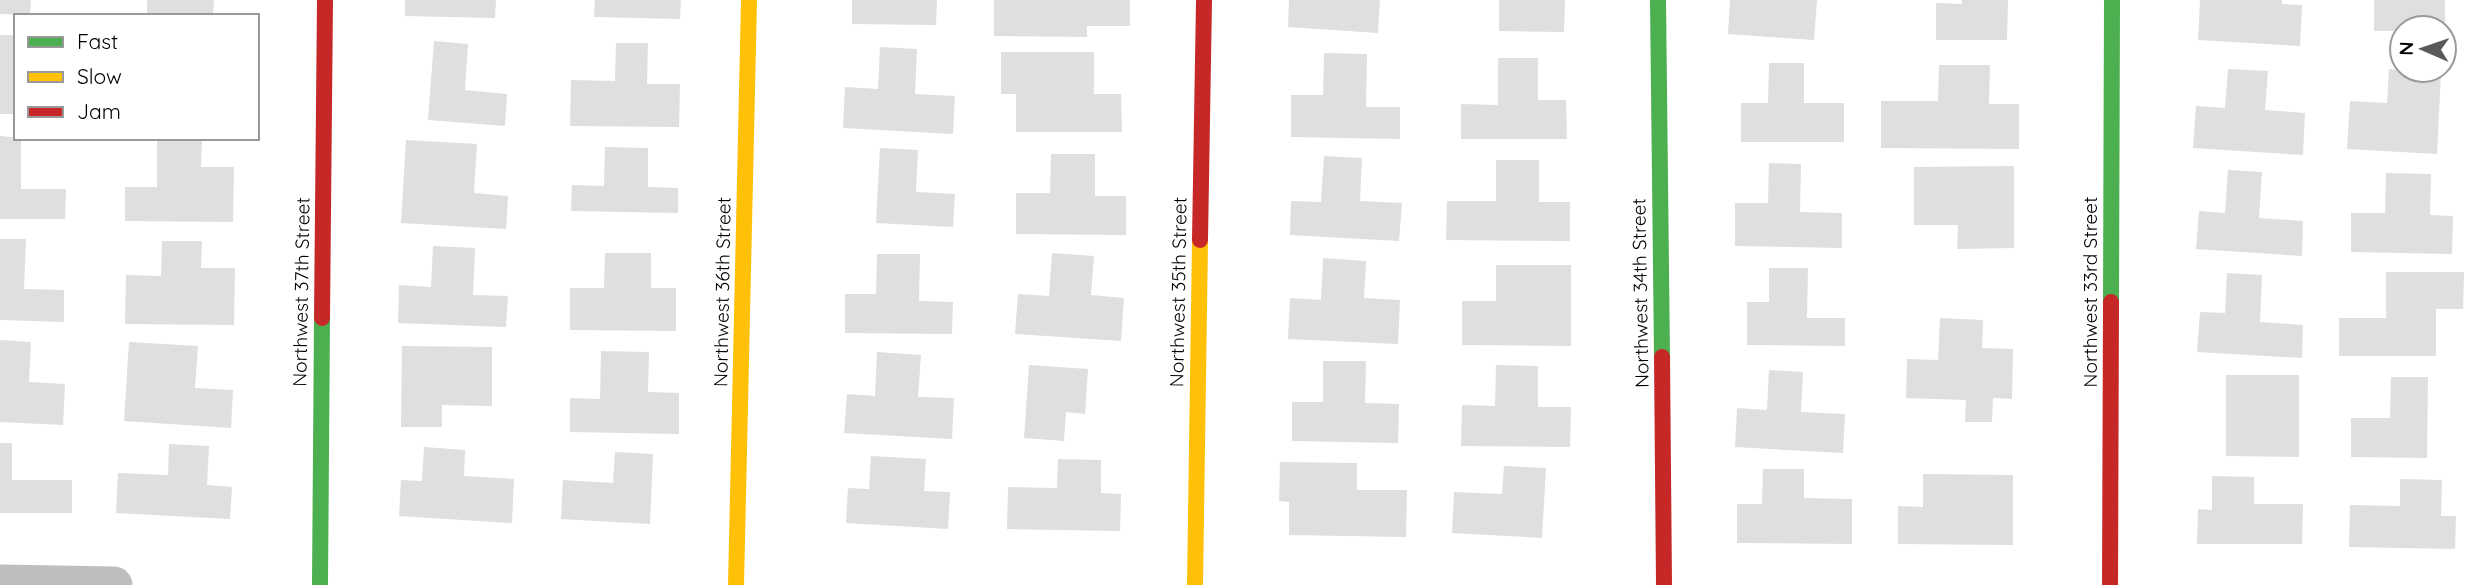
<svg xmlns="http://www.w3.org/2000/svg" width="2472" height="585" font-family="Quicksand,sans-serif">
<style>
.building{fill:#dfdfdf}
.lines{fill:none;stroke-linecap:round;stroke-linejoin:round}
.street{stroke:#bebebe;stroke-width:37}
.fast{stroke:#4caf50;stroke-width:16}
.slow{stroke:#ffc107;stroke-width:16}
.jam{stroke:#c62828;stroke-width:16}
.labels{text-anchor:middle;dominant-baseline:central;stroke-width:6;stroke-linejoin:round;paint-order:stroke}
.street-label{font-size:19px;fill:#000;stroke:#fff}
</style>
<rect width="100%" height="100%" fill="#fff"/>
<path class="building" d="M0,0H31L30,15L0,14Z
M147,0H214L213,15L147,13Z
M405,0H496L495,18L405,16Z
M595,0H681L680,19L594,17Z
M852,0H937L936,25L852,24Z
M994,0H1130V26H1087V37L994,36Z
M1289,0H1380L1378,33L1288,27Z
M1499,0H1565L1564,32L1499,31Z
M1730,0H1817L1814,40L1728,34Z
M1962,0H2008L2007,40H1936V3L1962,4Z
M2200,0H2282V4L2302,5L2300,46L2198,40Z
M2374,0H2445V28H2402V48H2396V31H2374Z
M0,35H16V114H0Z
M434,41L468,44L465,90L507,94L505,126L428,120Z
M616,43H648L647,84H680L679,127L570,126L571,80L615,81Z
M880,47L917,49L915,94L955,96L953,134L843,128L845,87L878,89Z
M1001,52H1094V94H1121L1122,132H1016V94H1001Z
M1324,53L1367,54L1366,107H1400V139L1291,137V95H1323Z
M1498,58H1538V100H1566L1567,139H1461V104L1498,105Z
M1769,63H1804V103H1844V142H1741V103H1768Z
M1939,65H1990L1989,104H2019V149L1881,148V101H1938Z
M2228,69L2268,71L2265,110L2305,113L2303,155L2193,148L2196,106L2225,108Z
M2389,69L2441,72L2437,154L2347,149L2350,101L2387,103Z
M0,136L21,138V189H66L65,219H0Z
M157,139L202,140L201,167H234L233,222L125,221V187H157Z
M406,140L477,144L474,193L508,196L506,229L401,223Z
M605,147L648,148V187L678,188V213L571,211L572,185L604,186Z
M880,148L918,150L916,192L955,194L953,227L876,223Z
M1051,154H1095V196H1126V235L1016,234V193H1050Z
M1324,156L1362,158L1360,201L1402,203L1399,241L1290,235L1291,201L1321,202Z
M1496,160H1539V202H1570V241L1446,240L1447,201H1496Z
M1769,163L1801,164L1800,212L1842,213V248L1735,246V203H1768Z
M2014,166V248L1957,249L1958,225H1914V167Z
M2228,170L2262,172L2259,218L2303,221L2302,256L2196,249L2199,211L2225,213Z
M2386,173L2431,174L2430,215L2453,216L2452,254L2351,252V213H2385Z
M0,239H26L24,289L64,290V322L0,320Z
M162,241H202L201,268H235L234,325L125,324L126,275L161,276Z
M433,246L475,248L473,295L508,296L506,327L398,323L399,285L431,287Z
M605,253H651V288H676V331L570,330V288H604Z
M1052,253L1094,256L1091,295L1124,298L1121,341L1015,334L1018,294L1049,296Z
M877,254H920L919,301L953,302L952,334L845,333V294H876Z
M1323,258L1366,261L1364,298L1400,300L1398,344L1288,339L1290,298L1321,300Z
M1496,265H1571V346L1462,345V301H1496Z
M1769,268H1808L1807,318H1845V346L1747,345V302H1769Z
M2386,272H2464L2463,309H2436V356H2339V318H2386Z
M2227,273L2262,275L2260,322L2303,325L2302,358L2197,352L2200,312L2225,313Z
M1940,318L1983,320L1982,348L2013,349L2012,399L1993,398L1992,422H1965L1966,400L1906,398L1907,359L1938,360Z
M0,340L31,342L29,382L65,384L63,425L0,422Z
M129,342L198,346L195,388L233,390L231,428L124,421Z
M402,346L492,347V406L442,405V427H401Z
M601,351L649,352L648,392L679,393V434L570,432V398L600,399Z
M877,352L921,355L918,397L954,398L952,439L844,433L847,394L875,396Z
M1323,361H1366L1365,403L1399,404L1398,443L1292,441V402H1323Z
M1029,365L1088,369L1085,414L1066,412L1064,441L1024,438Z
M1496,365L1538,366V407H1571L1570,447L1461,446L1462,405L1495,406Z
M1769,370L1803,372L1801,412L1845,414L1843,453L1735,447L1737,408L1767,410Z
M2226,375H2299V457L2226,456Z
M2391,377H2428L2427,458L2351,457V418H2390Z
M0,443H12V480H72V513H0Z
M169,444L209,446L207,485L232,487L230,519L116,513L118,473L168,475Z
M424,447L465,450L464,476L514,479L512,523L399,516L401,480L422,481Z
M615,452L653,454L650,524L561,519L563,480L613,483Z
M871,456L926,459L924,491L950,492L948,529L846,523L848,488L869,489Z
M1058,459L1101,460V493L1121,494L1120,531L1007,529L1008,487L1057,488Z
M1280,462L1357,463V490H1407L1406,537L1289,535V502L1279,501Z
M1504,466L1546,468L1542,538L1452,533L1454,492L1502,494Z
M1763,469H1804V498L1852,499V544L1737,543V504H1762Z
M1923,474L2013,475V545L1898,544V506L1923,507Z
M2212,476L2254,477V504H2303L2302,544H2197L2198,509L2212,510Z
M2400,479L2442,480L2441,516H2456L2455,549L2349,547L2350,505L2400,506Z"/>
<g class="lines">
<path class="street" d="M0,583L114,585"/>
<path class="fast" d="M1658,0L1662,357
M2111,302L2112,0
M320,585L322,318"/>
<path class="slow" d="M736,585L749,0
M1195,585L1200,240"/>
<path class="jam" d="M1200,240L1204,0
M322,318L325,0
M1662,357L1664,585
M2110,585L2111,302"/>
</g>
<g class="labels">
<g class="street-label">
<text transform="translate(301 292) rotate(-89)">Northwest 37th Street</text>
<text transform="translate(722 292) rotate(-89)">Northwest 36th Street</text>
<text transform="translate(1178 292) rotate(-89)">Northwest 35th Street</text>
<text transform="translate(2090 292) rotate(-90)">Northwest 33rd Street</text>
<text transform="translate(1640 293) rotate(-91)">Northwest 34th Street</text>
</g>
</g>
<rect x="14" y="14" width="245" height="126" fill="#ffffff" stroke="#999999" stroke-width="2"/>
<rect x="28" y="37" width="35" height="10" fill="#4caf50" stroke="#999999" stroke-width="2"/>
<text x="77" y="49" font-size="21" fill="#000000">Fast</text>
<rect x="28" y="72" width="35" height="10" fill="#ffc107" stroke="#999999" stroke-width="2"/>
<text x="77" y="84" font-size="21" fill="#000000">Slow</text>
<rect x="28" y="107" width="35" height="10" fill="#c62828" stroke="#999999" stroke-width="2"/>
<text x="77" y="119" font-size="21" fill="#000000">Jam</text>
<g transform="translate(2423 49) rotate(272)"><circle r="33" fill="#ffffff" stroke="#999999" stroke-width="2"/>
<path d="M0-5L12 26L0 18L-12 26Z" fill="#595959"/>
<text y="-10" font-size="19" font-weight="bold" text-anchor="middle" fill="#000000">N</text>
</g>
</svg>
